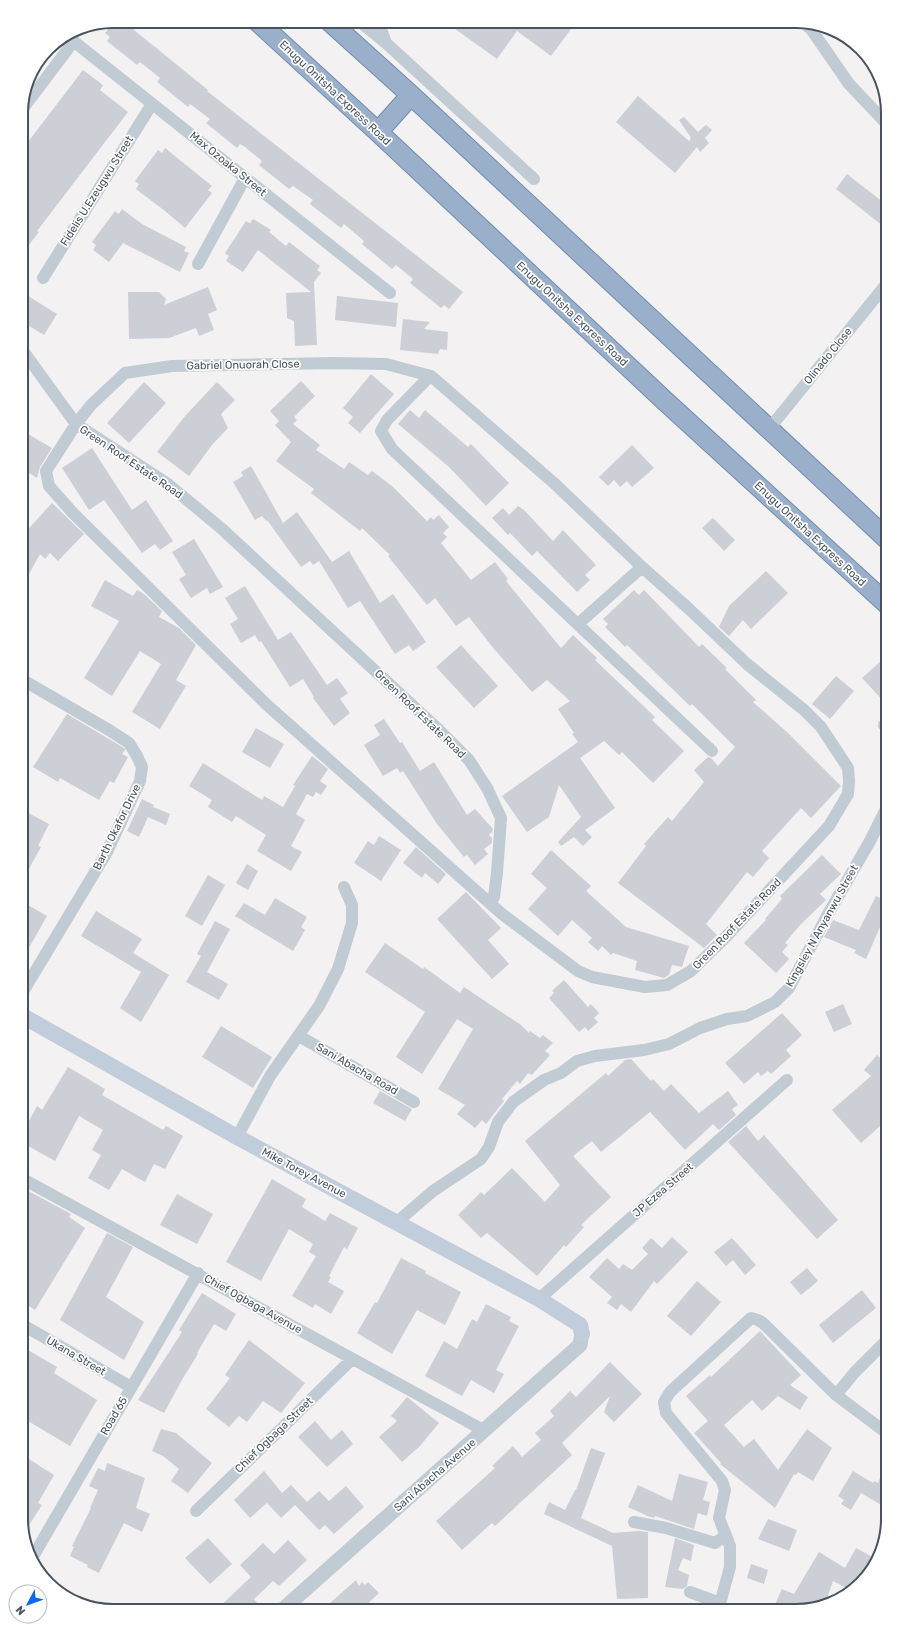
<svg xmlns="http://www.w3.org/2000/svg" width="909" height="1632" font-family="Rubik,sans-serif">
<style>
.building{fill:#cccfd6}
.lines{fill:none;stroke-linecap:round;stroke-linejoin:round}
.trunk-casing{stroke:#708cae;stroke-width:21}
.minor{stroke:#c1cbd3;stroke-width:12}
.tertiary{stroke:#c1cbd3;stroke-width:15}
.secondary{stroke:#c2cddb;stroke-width:16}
.trunk{stroke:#9ab0ca;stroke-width:19}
.labels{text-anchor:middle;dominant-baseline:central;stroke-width:3.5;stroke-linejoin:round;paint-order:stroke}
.street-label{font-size:11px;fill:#475360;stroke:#fff}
.rim{fill:none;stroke:#475360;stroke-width:2}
</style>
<rect width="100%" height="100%" fill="#f3f1f1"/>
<path class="building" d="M115,21H123L208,90L207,91L463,292L449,309L444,305L441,308L410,283L413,279L396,265L392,269L362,244L364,241L344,224L341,228L310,204L313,200L293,186L289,189L259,165L262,161L245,147L240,144L237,148L206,123L210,119L190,104L188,107L157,82L160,78L140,62L137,65L107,41L110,37L105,33Z
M444,21H577L551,56L517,31L497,59Z
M83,70L103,85L100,90L128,112L37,231L39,232L21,255V151Z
M638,96L689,141L691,138L679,120L684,117L698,132L706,125L712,130L705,138L709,143L700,152L697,147L675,173L616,122Z
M165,148L212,186L208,190L212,193L185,228L165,211L136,189L139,184L135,181L158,150L162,153Z
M847,174L888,206V230L836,189Z
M122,209L142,224L186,247L184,251L189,253L180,272L123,243L109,262L93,250L96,245L92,242L115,211L119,214Z
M253,219L271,230L269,232L286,246L289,242L320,266L317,270L321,273L314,282L317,345L295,346L294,321L287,318L286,293L311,292L258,250L243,272L226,261L229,256L225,253L246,221L250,223Z
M208,287L217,310L208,314L214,330L199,336L196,328L169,338L129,339L128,292H159L166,299L164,305Z
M25,294L57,314L44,335L21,321V300Z
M337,296L398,303L396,327L335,320Z
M403,319L430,322L424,329L448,332L447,350L440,349L438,354L400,350Z
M371,374L394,394L360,433L348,423L353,417L343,408Z
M301,381L315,396L294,417L297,420L293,424L320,445L316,450L344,469L349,462L368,475L372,471L392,486L427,521L431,517L433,520L439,515L449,527L443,533L447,537L441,543L471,580L495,562L508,579L506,581L561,648L573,635L597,658L595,660L655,717L652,720L684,751L653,783L622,752L619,755L604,741L580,758L615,808L585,830L592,837L583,846L574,837L561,846L558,842L581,817L559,785L549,817L527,832L502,796L578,742L572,734L574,733L558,709L570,701L547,680L532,692L494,649L469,617L456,626L435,598L427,605L388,556L390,555L362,528L360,531L311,493L314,489L276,461L291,442L275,425L279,421L270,411Z
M144,382L166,403L129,443L107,423Z
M217,382L235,400L221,414L228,428L212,445L189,476L157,452L185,416Z
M410,410L419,418L425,410L468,447L471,444L509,483L486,506L449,467L398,424Z
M21,430L52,448L40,467L37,478L21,468Z
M632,445L654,468L632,487L627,481L620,487L614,480L608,486L599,477Z
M92,448L132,510L146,500L173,541L160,550L155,544L142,553L104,500L89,510L62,468Z
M251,466L283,523L297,512L332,562L349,551L380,603L393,594L426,642L413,651L409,645L395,654L360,601L348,608L319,561L313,565L310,561L301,567L267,520L266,521L262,516L255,520L233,482L243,476L241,472Z
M52,503L84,534L58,561L50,553L45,559L40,554L21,589V537Z
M518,506L524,510L553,541L563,530L596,565L585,575L590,580L577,592L537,551L532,556L510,533L508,535L492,518L503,508L509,515Z
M713,518L735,540L724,551L702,528Z
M194,539L223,587L210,594L207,588L191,598L179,579L186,575L172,552Z
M766,571L788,593L751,629L743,620L729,636L719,627L729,606Z
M105,580L133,596L137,590L144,594L162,611L159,617L179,628L196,645L176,680L186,686L160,729L132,712L161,664L140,651L112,696L84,678L119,621L91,606Z
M245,586L278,640L291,632L327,685L337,678L348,693L340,699L350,713L334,726L313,698L314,697L303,679L290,687L261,641L259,642L255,635L241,643L230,624L238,619L225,598Z
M634,590L639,595L644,590L699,647L702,644L727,668L725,669L756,700L753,702L787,732L841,786L811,818L801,808L762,851L769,858L753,877L747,872L706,924L717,935L704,948L618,883L646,846L644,844L668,817L672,821L704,782L694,770L708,757L711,758L718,766L735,747L692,704L690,706L627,645L625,647L605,627L608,624L603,619Z
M461,645L498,686L474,708L436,667Z
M881,661L888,669V706L862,678Z
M836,676L854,691L830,719L812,704Z
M67,714L124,748L125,750L122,754L128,757L114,783L110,781L99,800L60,778L58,782L33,767Z
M384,719L400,743L402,742L420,771L434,762L467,815L475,809L493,829L492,832L489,835L492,838V843L484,849L488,854L475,865L467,855L464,857L437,824L403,771L400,773L397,768L383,776L364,745L380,735L374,725Z
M256,728L284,744L270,768L242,752Z
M312,756L328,769L320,781L327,786L321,795L316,792L313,797L307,794L296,814L305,820L291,846L302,852L291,871L257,851L266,835L236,816L232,822L208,807L212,800L189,786L203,763L262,800L264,796L283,807L295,786L293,785Z
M142,799L154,805L153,807L170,814L166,825L148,817L139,837L127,831Z
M21,809L49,824L38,846L41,847L21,883Z
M379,836L401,850L381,881L354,863L368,841L374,845Z
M416,847L446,874L438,884L425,873L422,878L403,863Z
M551,850L591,886L586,891L626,927L689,946L682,967L672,965L669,975L664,978L635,970L637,961L613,953L611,955L602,946L598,951L588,942L592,938L572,920L558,936L528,909L547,888L531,874Z
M822,855L841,874L820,894L826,900L800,925L785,943L788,945L782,952L789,959L776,973L744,943L766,920L765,919L782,899L780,896Z
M247,864L258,871L248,890L236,883Z
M208,875L225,885L202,926L185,916Z
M466,892L501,928L488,940L509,964L492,979L437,919Z
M876,896L888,902V909L866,959L854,953L856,950L824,937L833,920L859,930Z
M275,898L307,917L301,927L305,930L293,951L235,916L244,903L265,915Z
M21,901L47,916L21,962Z
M96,911L142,939L133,953L169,975L141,1022L120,1008L141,972L81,936Z
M215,921L230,929L207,972L228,984L219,1000L186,982L201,956L197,954Z
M385,943L423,969L424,967L460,993L464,987L521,1025L529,1033L530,1031L540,1038L543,1035L553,1043L545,1051L550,1055L532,1075L528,1073L520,1084L517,1081L502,1099L504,1101L486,1124L482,1120L475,1128L457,1114L465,1105L438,1089L473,1029L457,1019L422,1074L396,1057L425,1012L365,972Z
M564,980L588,1007L591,1004L599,1013L594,1018L598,1022L588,1031L585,1027L579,1032L549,998L554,993L552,991Z
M843,1004L852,1024L834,1032L825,1012Z
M782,1013L802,1035L786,1050L791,1056L771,1074L768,1071L761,1076L758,1072L744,1084L725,1063Z
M221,1026L272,1057L253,1088L202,1057Z
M877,1055L888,1065V1119L861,1143L832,1110L871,1076L864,1070Z
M631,1059L651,1081L653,1079L664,1091L671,1084L699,1113L728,1091L738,1105L732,1109L736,1115L719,1130L713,1124L685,1150L650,1112L601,1152L592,1141L573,1156L611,1197L581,1225L584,1227L566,1247L564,1245L537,1276L487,1233L481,1238L458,1215L481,1192L484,1195L512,1168L545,1202L560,1185L525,1141L606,1073L608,1076L625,1060Z
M68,1067L105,1089L102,1095L163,1130L166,1126L183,1136L165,1169L154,1164L145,1182L122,1169L109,1190L88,1178L101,1155L92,1150L103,1130L79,1116L55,1161L21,1142V1136L37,1106L42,1110Z
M380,1091L412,1109L405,1121L373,1103Z
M746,1126L758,1141L764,1135L838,1220L817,1239L728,1142Z
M272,1179L306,1199L302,1207L325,1221L330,1213L358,1228L347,1249L344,1247L329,1276L331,1277L328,1282L344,1291L331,1314L315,1304L313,1308L292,1296L316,1256L309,1252L313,1244L289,1229L261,1281L226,1262Z
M21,1187L71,1214L69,1217L85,1228L35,1310L21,1301Z
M177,1194L213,1214L197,1244L160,1225Z
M107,1233L133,1247L106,1297L144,1322L124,1360L60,1320Z
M672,1237L688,1252L657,1284L654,1281L631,1312L621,1304L617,1310L607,1303L612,1297L589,1277L607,1258L619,1269L623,1264L632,1270L648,1254L642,1248L651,1238L662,1248Z
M732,1238L756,1265L745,1275L733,1260L726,1266L714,1252Z
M401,1258L426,1271L425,1273L461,1292L445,1325L417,1310L392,1354L357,1333L375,1302L377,1303Z
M807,1268L818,1281L801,1295L790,1282Z
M697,1281L721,1302L691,1336L667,1316Z
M862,1290L876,1308L833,1343L819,1325Z
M202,1293L236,1314L226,1331L214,1324L197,1353L198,1354L183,1378L164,1413L138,1400L182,1332L179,1330Z
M486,1304L511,1317L509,1321L519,1326L496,1370L504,1374L494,1393L471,1380L462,1396L425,1376L444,1341L457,1349L472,1319L477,1322Z
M760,1331L801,1375L790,1385L808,1397L800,1410L778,1396L762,1411L752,1400L724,1425L744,1447L754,1439L778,1470L807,1429L832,1448L813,1481L798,1472L796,1475L794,1474L775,1508L720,1464L721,1463L694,1433L708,1421L686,1396L710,1375L711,1377Z
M249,1340L305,1383L281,1413L263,1401L247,1422L239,1416L229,1427L206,1409L230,1378L225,1375Z
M21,1346L57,1367L54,1373L97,1400L70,1446L28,1421L21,1433Z
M610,1362L642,1394L614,1422L604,1412L610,1396L562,1443L572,1455L495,1526L492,1523L462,1550L436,1521L495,1468L492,1466L513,1446L522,1457L541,1440L535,1433L554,1416L550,1411L570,1391L576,1397Z
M407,1397L439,1423L419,1447L402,1462L379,1437L397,1421L391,1416Z
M315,1421L331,1440L342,1430L353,1444L327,1467L298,1437Z
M161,1429L176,1433L212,1463L188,1493L171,1481L179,1469L163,1456L152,1451Z
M591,1448L605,1453L581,1518L613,1533L639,1531L648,1532V1598L617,1599L612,1546L544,1514L549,1502L565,1510L575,1490H576Z
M21,1454L54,1475L38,1503L42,1505L24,1533L21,1519Z
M887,1460L888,1509L861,1493L851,1510L841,1504L844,1500L838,1496L853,1471L873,1483L874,1481L878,1483Z
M107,1463L145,1478L136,1508L150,1514L142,1532L124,1523L99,1573L87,1567L88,1565L70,1556L74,1547L72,1546L91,1508H90L98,1490L89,1486L98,1468L105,1471Z
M264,1471L282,1493L291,1485L307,1502L319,1491L329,1501L346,1486L364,1507L334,1534L325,1525L319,1530L295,1505L281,1518L267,1503L250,1518L234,1500Z
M679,1474L708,1482L703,1500L710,1502L707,1516L698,1513L694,1529L655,1516L654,1518L650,1517L628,1507L638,1485L672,1501Z
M768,1519L797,1530L789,1551L758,1539Z
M208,1538L232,1564L210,1584L185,1558Z
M675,1538L694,1545L691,1561L683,1558L678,1570L689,1575L687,1586L683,1589L665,1587Z
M288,1540L307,1560L279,1586L273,1581L254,1599L258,1604L251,1611H215L251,1577L240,1565L263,1543L274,1554Z
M856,1548L876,1559L873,1570L850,1590L833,1581L825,1604L796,1611H772L782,1589L794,1594L819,1552L845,1568Z
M751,1564L768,1570L764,1584L747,1578Z
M356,1580L359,1586L362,1582L365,1585L368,1582L379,1593L360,1611H321Z"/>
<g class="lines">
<g class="trunk-casing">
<path id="trunk" d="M257,21L378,132L665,401L888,605
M329,21L411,95L888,540
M378,132L411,95"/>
</g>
<path class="minor" d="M359,21L386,43L534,179
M378,21L386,43
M801,21L811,29L849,84L888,125
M67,36L390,293
M21,111L74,41
M198,264L245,178
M43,278L152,104
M21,348L76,424L168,484L222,529L439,730L469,760L487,788L501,818L497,873L494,897L491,904
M334,363L386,364L431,376L555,484L642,567L688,608L747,664L804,710L821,727L848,768L849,781L848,794L829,826L724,939L691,971L667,985L645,987L592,977L578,971L502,914L266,704L72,512L49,486L46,471L76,424L91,405L125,373L172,366Z
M430,376L387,420L381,431L392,449L712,751
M769,429L888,282
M578,624L642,567
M884,725L888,730
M21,995L107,852L140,781L142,767L137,756L129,743L109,730L21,679
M299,1036L414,1102
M237,1137L270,1076L319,1006L338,969L352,923V905L344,887
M21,1178L485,1431
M397,1222L433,1191L481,1159L489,1147L498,1122L513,1102L544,1080L561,1073L577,1061L595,1056L644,1050L669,1044L700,1028L727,1019L747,1016L775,1002L789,988L828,914L870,841L888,805
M539,1299L787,1080
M21,1324L131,1387
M836,1395L855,1372L888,1339
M196,1511L282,1428L352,1359
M634,1522L666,1528L715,1543L726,1535
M31,1560L198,1273
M690,1592L720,1603
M718,1611L730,1567V1546L719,1518L725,1490L722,1481L666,1413L664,1402L670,1392L751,1318L758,1320L763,1323L836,1395L888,1434"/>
<path class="tertiary" d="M281,1611L580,1345L582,1334"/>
<path class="secondary" d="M21,1015L237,1137L539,1299L580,1325L582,1334"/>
<use href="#trunk" class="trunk"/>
</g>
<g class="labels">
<g class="street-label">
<text transform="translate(335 93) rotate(43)">Enugu Onitsha Express Road</text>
<text transform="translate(228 164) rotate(39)">Max Ozoaka Street</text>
<text transform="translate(97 191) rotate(-58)">Fidelis U.Ezeugwu Street</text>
<text transform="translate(572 314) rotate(43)">Enugu Onitsha Express Road</text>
<text transform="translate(828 356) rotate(-51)">Olinado Close</text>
<text transform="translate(243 365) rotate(-1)">Gabriel Onuorah Close</text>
<text transform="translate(131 462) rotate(34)">Green Roof Estate Road</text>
<text transform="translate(810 534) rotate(43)">Enugu Onitsha Express Road</text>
<text transform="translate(420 714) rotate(44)">Green Roof Estate Road</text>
<text transform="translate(117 827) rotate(-64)">Barth Okafor Drive</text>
<text transform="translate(737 924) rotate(-46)">Green Roof Estate Road</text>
<text transform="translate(822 926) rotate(-61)">Kingsley N Anyanwu Street</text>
<text transform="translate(357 1069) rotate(30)">Sani Abacha Road</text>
<text transform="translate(304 1173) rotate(28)">Mike Torey Avenue</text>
<text transform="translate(663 1190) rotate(-41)">JP Ezea Street</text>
<text transform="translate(253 1304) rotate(29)">Chief Ogbaga Avenue</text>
<text transform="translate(76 1356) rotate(30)">Ukana Street</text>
<text transform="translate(114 1416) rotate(-60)">Road 65</text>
<text transform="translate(274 1435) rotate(-44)">Chief Ogbaga Street</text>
<text transform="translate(435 1475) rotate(-41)">Sani Abacha Avenue</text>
</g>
</g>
<path d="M0 0H909V1632H0ZM113 28H796A85 85 0 0 1 881 113V1519A85 85 0 0 1 796 1604H113A85 85 0 0 1 28 1519V113A85 85 0 0 1 113 28Z" fill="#fff" fill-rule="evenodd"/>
<path class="rim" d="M113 28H796A85 85 0 0 1 881 113V1519A85 85 0 0 1 796 1604H113A85 85 0 0 1 28 1519V113A85 85 0 0 1 113 28Z"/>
<g transform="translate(28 1604) rotate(229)"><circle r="19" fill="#ffffff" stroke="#b5babf"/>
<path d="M0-3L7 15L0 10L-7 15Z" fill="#0c69f2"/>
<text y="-6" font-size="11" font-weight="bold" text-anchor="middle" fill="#475360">N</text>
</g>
</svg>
